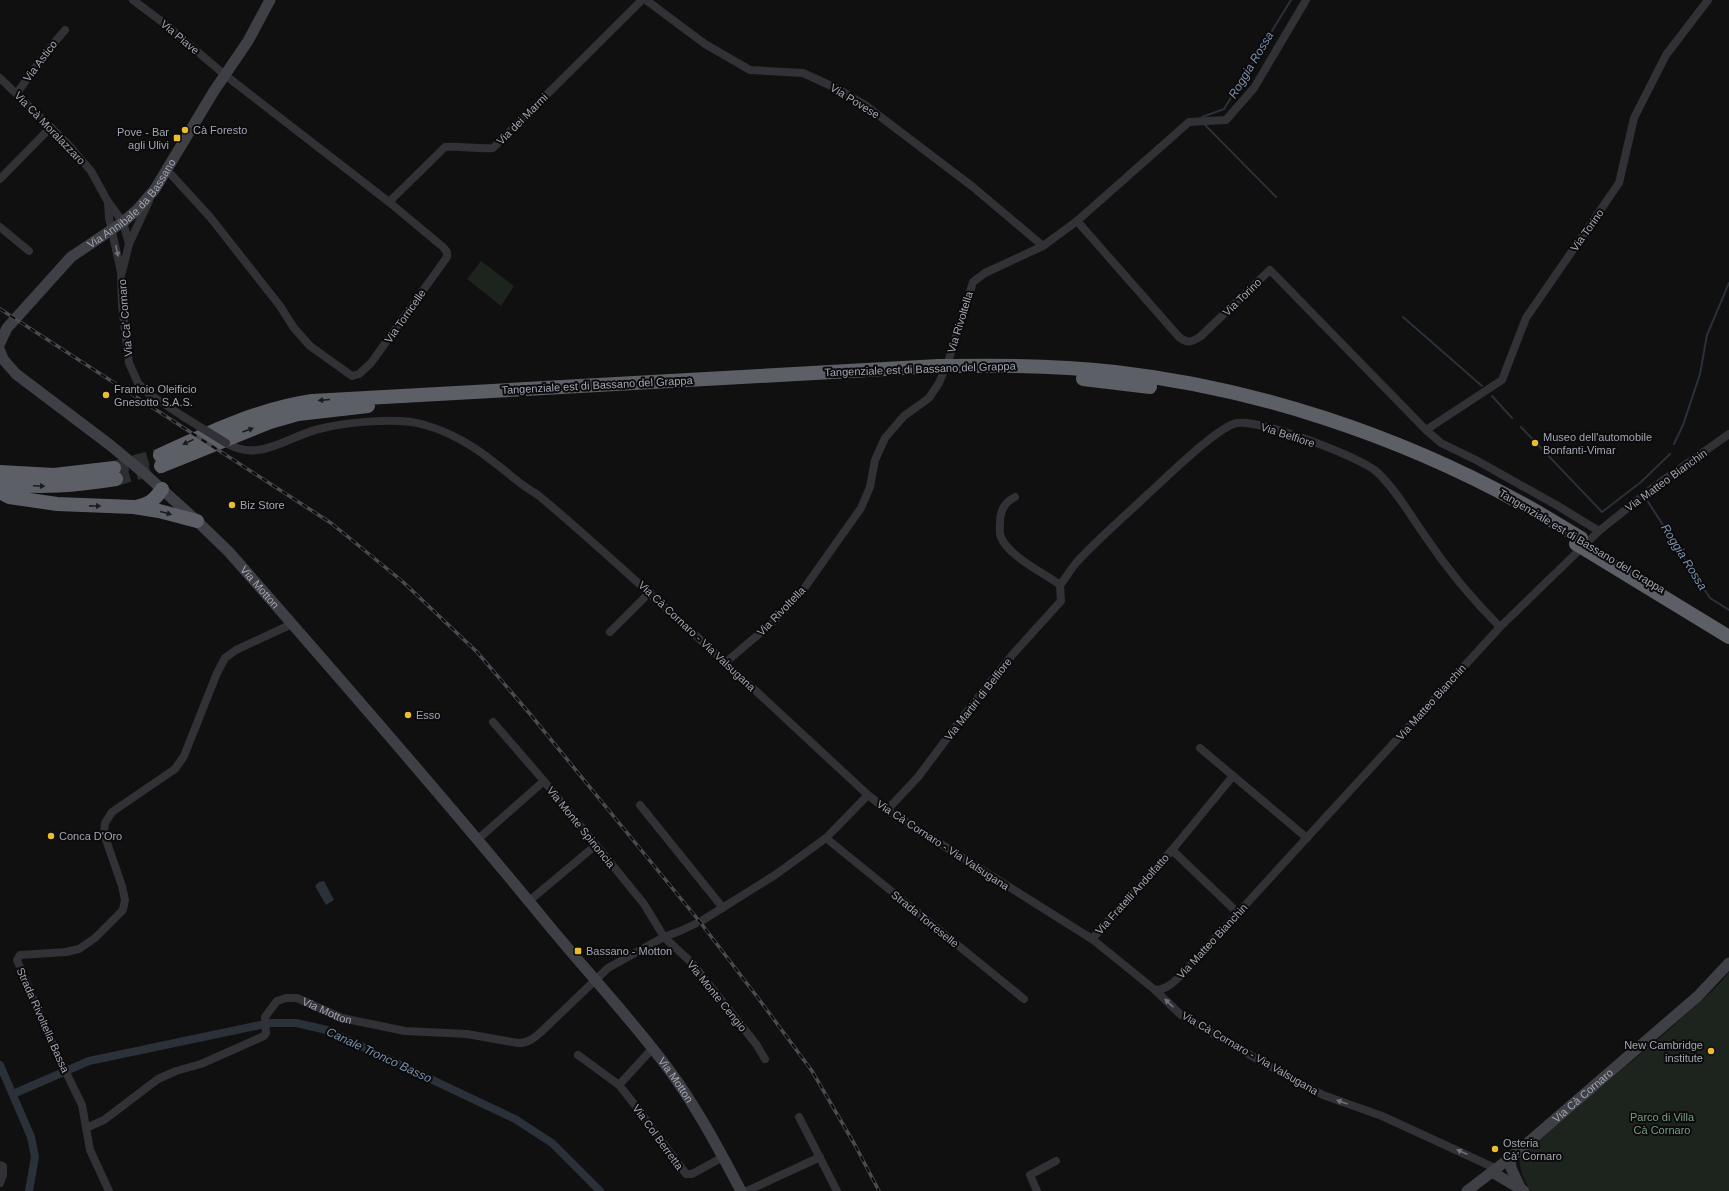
<svg xmlns="http://www.w3.org/2000/svg" width="1729" height="1191" font-family="Arial,sans-serif">
<style>
.green{fill:#1d241e}
.water{fill:#2a3139}
.lines{fill:none;stroke-linecap:round;stroke-linejoin:round}
.stream{stroke:#2a3139;stroke-width:2}
.canal{stroke:#2a3139;stroke-width:8}
.highway-tunnel{stroke:#2d2e31;stroke-width:14;stroke-dasharray:14 7;stroke-linecap:butt}
.street{stroke:#313136;stroke-width:8}
.secondary{stroke:#3f4046;stroke-width:11}
.highway{stroke:#5d5f67;stroke-width:14}
.rail-casing{stroke:#4a4b51;stroke-width:3.5}
.rail{stroke:#0b0b0c;stroke-width:2;stroke-dasharray:6;stroke-linecap:butt}
.street-bridge{stroke:#313136;stroke-width:8}
.highway-bridge{stroke:#5d5f67;stroke-width:14}
.oneway{fill:#6f717a}
.oneway2{fill:#1b1c1e}
.poi-dot{fill:#ebbc2f;stroke:#0b0b0c;stroke-width:1.5}
.labels{text-anchor:middle;dominant-baseline:central;stroke-width:4;stroke-linejoin:round;paint-order:stroke}
.street-label{font-size:11px;fill:#a2a5b2;stroke:#0b0b0c}
.poi-label{font-size:11px;fill:#a2a5b2;stroke:#0b0b0c;text-anchor:start}
.park-label{font-size:11px;fill:#799c7e;stroke:#0b0b0c}
.water-label{font-size:12px;font-style:italic;fill:#7990ac;stroke:#0b0b0c}
</style>
<rect width="100%" height="100%" fill="#101011"/>
<path class="green" d="M481,261L514,286L501,306L467,279Z
M1729,972V1191H1531C1523,1179 1519,1170 1520,1156C1570,1110 1624,1070 1674,1025C1692,1008 1714,992 1729,972Z"/>
<path class="water" d="M324,881L334,900L326,905L315,886L319,882Z"/>
<g class="lines">
<path class="stream" d="M1202,117L1224,109L1291,0
M1205,125L1276,197
M1403,317L1482,386
M1492,396L1512,418
M1521,427L1602,512L1641,482L1670,454
M1674,444L1683,425L1700,374L1707,335L1729,283
M1645,497L1710,598L1729,610"/>
<path class="canal" d="M0,1065L31,1137L35,1157L29,1191
M13,1094L89,1061L270,1023H296L327,1030L515,1119L552,1143L600,1191"/>
<path class="highway-tunnel" d="M114,468L160,455
M116,479L161,466"/>
<g class="street">
<path d="M133,0L165,24L225,75L389,202L443,247L447,252V257L371,363L359,374L352,376L310,346L294,328L280,306L210,217L167,170"/>
<path d="M646,0L705,44L750,70L803,73L838,89L865,105L973,187L1043,246"/>
<path d="M0,78L67,143L91,171L108,202L123,222L129,244"/>
<path d="M17,93L48,50L65,30"/>
<path d="M0,179L51,127"/>
<path d="M108,202L109,218L121,272L122,306L129,363L138,383L149,394L184,417"/>
<path d="M389,202L445,147C461,146 477,149 493,148L642,0"/>
<path d="M1077,221L1179,337C1188,344 1192,342 1201,336L1270,270L1426,430L1441,443L1476,460L1558,506L1599,531"/>
<path d="M0,227L29,251"/>
<path d="M122,272L129,244L149,201"/>
<path d="M1426,430L1502,380L1526,318L1619,183L1634,118L1666,55L1708,0"/>
<path d="M226,443C260,463 286,437 319,429C346,422 399,417 425,425C461,435 487,456 515,479C522,485 530,490 538,495C555,509 572,524 589,539C683,622 775,709 868,795L887,810L1092,939L1155,990L1181,1015L1264,1063L1323,1095L1382,1116L1497,1169"/>
<path d="M1015,497C1005,502 1000,510 1000,522C1000,527 999,533 1001,537C1008,556 1044,573 1060,585"/>
<path d="M1060,585C1066,578 1070,570 1076,563C1099,538 1124,517 1148,494C1165,479 1218,426 1237,423C1259,419 1362,457 1378,473C1397,491 1410,515 1425,536C1447,569 1472,599 1500,627"/>
<path d="M610,632L650,592"/>
<path d="M726,662L773,622L803,590L861,508L870,487L875,460L885,438L904,416L929,398L939,383L949,359L973,282L985,273L1043,246L1077,221L1189,122L1226,120L1254,88L1306,0"/>
<path d="M493,722L544,781L644,904L664,937L692,963L756,1044L765,1059"/>
<path d="M1200,748L1307,838"/>
<path d="M640,805L723,908"/>
<path d="M887,810L918,777L972,705L1013,654L1061,601L1060,585"/>
<path d="M826,838L1024,999"/>
<path d="M477,840L544,781"/>
<path d="M1172,850L1238,913"/>
<path d="M529,901L596,845"/>
<path d="M703,920L775,875L826,838L868,795"/>
<path d="M1092,939L1172,850L1233,776"/>
<path d="M1155,990C1167,990 1175,981 1183,973L1500,627L1599,531L1655,486L1729,434"/>
<path d="M578,1055L619,1085L631,1100L686,1174H692L723,1157"/>
<path d="M619,1085L652,1049"/>
<path d="M799,1117L837,1191"/>
<path id="s1" d="M86,1128L104,1120L158,1079L176,1071L201,1064L264,1036L266,1033L265,1017L277,1001L286,998H297L342,1018L405,1031L467,1034L518,1043C528,1043 533,1039 541,1032L608,968L664,937L680,931L695,924"/>
<path d="M0,1165L3,1166V1175L0,1183"/>
<path d="M109,1191L90,1150L82,1105L56,1052L17,960L20,955L66,952L79,949L95,938L123,910L125,900L122,886L104,834L105,823L112,812L175,769L184,756L217,673L225,658L236,650L292,624"/>
<path d="M747,1191L820,1157"/>
<path d="M1037,1191L1030,1175L1056,1161"/>
</g>
<g class="secondary">
<path id="s2" d="M0,343L7,328L71,257L123,222L137,210L155,189L214,91L248,41L270,0"/>
<path id="s3" d="M0,351L3,359L16,374L110,445L145,474L197,521L229,552C338,676 446,800 551,928C589,974 631,1019 667,1067C696,1106 719,1149 741,1191"/>
<path d="M1510,1158L1511,1168L1520,1187"/>
<path d="M1492,1172L1524,1191"/>
<path id="s4" d="M1467,1191L1510,1158L1698,996L1729,963"/>
</g>
<path class="highway" d="M952,366C1007,365 1061,366 1115,372C1256,388 1397,435 1521,503C1542,514 1562,527 1581,538
M1083,379L1150,387
M160,455C210,432 258,409 312,401L939,366
M161,466L270,422L298,414L368,406
M0,472L54,475L114,468
M0,483C39,489 78,485 116,479
M0,492L9,497L57,504L134,507L159,511L197,521
M136,507C149,504 154,501 162,489
M1588,551L1729,637"/>
<g class="rail-casing">
<path id="rail" d="M0,309L331,523L402,581L477,652L530,714L700,922L758,998L812,1071L855,1145L879,1191"/>
</g>
<use href="#rail" class="rail"/>
<path class="street-bridge" d="M184,417L226,443"/>
<path class="highway-bridge" d="M939,366H952
M1576,544L1588,551"/>
</g>
<defs><path id="oneway-solid" d="M-6-.8H1V-3.2L6.5 0L1 3.2V.8H-6Z"/></defs>
<g class="oneway">
<use href="#oneway-solid" transform="translate(117 251) rotate(78)"/>
<use href="#oneway-solid" transform="translate(1169 1003) rotate(-137)"/>
<use href="#oneway-solid" transform="translate(1342 1102) rotate(-160)"/>
<use href="#oneway-solid" transform="translate(1462 1152) rotate(-155)"/>
</g>
<g class="oneway2">
<use href="#oneway-solid" transform="translate(324 400) rotate(175)"/>
<use href="#oneway-solid" transform="translate(248 430) rotate(-20)"/>
<use href="#oneway-solid" transform="translate(188 442) rotate(156)"/>
<use href="#oneway-solid" transform="translate(39 486) rotate(3)"/>
<use href="#oneway-solid" transform="translate(95 506) rotate(1)"/>
<use href="#oneway-solid" transform="translate(166 513) rotate(15)"/>
</g>
<g class="poi-dot">
<circle cx="185" cy="130" r="4"/>
<rect x="173" y="134" width="8" height="8" rx="2"/>
<circle cx="106" cy="395" r="4"/>
<circle cx="1535" cy="443" r="4"/>
<circle cx="232" cy="505" r="4"/>
<circle cx="408" cy="715" r="4"/>
<circle cx="51" cy="836" r="4"/>
<rect x="574" y="947" width="8" height="8" rx="2"/>
<circle cx="1711" cy="1051" r="4"/>
<circle cx="1495" cy="1149" r="4"/>
</g>
<g class="labels">
<g class="street-label">
<text transform="translate(180 37) rotate(40)">Via Piave</text>
<text transform="translate(40 61) rotate(-53)">Via Astico</text>
<text transform="translate(855 101) rotate(32)">Via Povese</text>
<text transform="translate(522 119) rotate(-45)">Via dei Marmi</text>
<text transform="translate(50 128) rotate(46)">Via Cà Moralazzaro</text>
<text stroke="none"><textPath href="#s2" startOffset="194">Via Annibale da Bassano</textPath></text>
<text transform="translate(1587 230) rotate(-55)">Via Torino</text>
<text transform="translate(1242 297) rotate(-44)">Via Torino</text>
<text transform="translate(405 316) rotate(-55)">Via Torricelle</text>
<text transform="translate(125 318) rotate(-95)">Via Ca' Cornaro</text>
<text transform="translate(960 322) rotate(-73)">Via Rivoltella</text>
<text transform="translate(920 369) rotate(-2)">Tangenziale est di Bassano del Grappa</text>
<text transform="translate(597 385) rotate(-3)">Tangenziale est di Bassano del Grappa</text>
<text transform="translate(1288 435) rotate(18)">Via Belfiore</text>
<text transform="translate(1666 480) rotate(-36)">Via Matteo Bianchin</text>
<text transform="translate(1582 541) rotate(31)">Tangenziale est di Bassano del Grappa</text>
<text stroke="none"><textPath href="#s3" startOffset="353">Via Motton</textPath></text>
<text transform="translate(781 611) rotate(-46)">Via Rivoltella</text>
<text transform="translate(697 636) rotate(43)">Via Cà Cornaro - Via Valsugana</text>
<text transform="translate(978 699) rotate(-52)">Via Martiri di Belfiore</text>
<text transform="translate(1431 702) rotate(-48)">Via Matteo Bianchin</text>
<text transform="translate(581 827) rotate(51)">Via Monte Spinoncia</text>
<text transform="translate(943 845) rotate(33)">Via Cà Cornaro - Via Valsugana</text>
<text transform="translate(1132 894) rotate(-48)">Via Fratelli Andolfatto</text>
<text transform="translate(925 919) rotate(39)">Strada Torreselle</text>
<text transform="translate(1212 941) rotate(-47)">Via Matteo Bianchin</text>
<text transform="translate(717 996) rotate(51)">Via Monte Cengio</text>
<text stroke="none"><textPath href="#s1" startOffset="295">Via Motton</textPath></text>
<text transform="translate(43 1020) rotate(66)">Strada Rivoltella Bassa</text>
<text transform="translate(1250 1053) rotate(30)">Via Cà Cornaro - Via Valsugana</text>
<text stroke="none"><textPath href="#s3" startOffset="998">Via Motton</textPath></text>
<text stroke="none"><textPath href="#s4" startOffset="150">Via Cà Cornaro</textPath></text>
<text transform="translate(658 1137) rotate(54)">Via Col Berretta</text>
</g>
<g class="poi-label">
<text x="193" y="130">Cà Foresto</text>
<text x="169" y="132" text-anchor="end">Pove - Bar<tspan x="169" dy="13">agli Ulivi</tspan></text>
<text x="114" y="389">Frantoio Oleificio<tspan x="114" dy="13">Gnesotto S.A.S.</tspan></text>
<text x="1543" y="437">Museo dell'automobile<tspan x="1543" dy="13">Bonfanti-Vimar</tspan></text>
<text x="240" y="505">Biz Store</text>
<text x="416" y="715">Esso</text>
<text x="59" y="836">Conca D'Oro</text>
<text x="586" y="951">Bassano - Motton</text>
<text x="1703" y="1045" text-anchor="end">New Cambridge<tspan x="1703" dy="13">institute</tspan></text>
<text x="1503" y="1143">Osteria<tspan x="1503" dy="13">Cà' Cornaro</tspan></text>
</g>
<g class="park-label">
<text x="1662" y="1117">Parco di Villa<tspan x="1662" dy="13">Cà Cornaro</tspan></text>
</g>
<g class="water-label">
<text transform="translate(1251 65) rotate(-59)">Roggia Rossa</text>
<text transform="translate(1684 557) rotate(58)">Roggia Rossa</text>
<text transform="translate(379 1055) rotate(25)">Canale Tronco Basso</text>
</g>
</g>
</svg>
